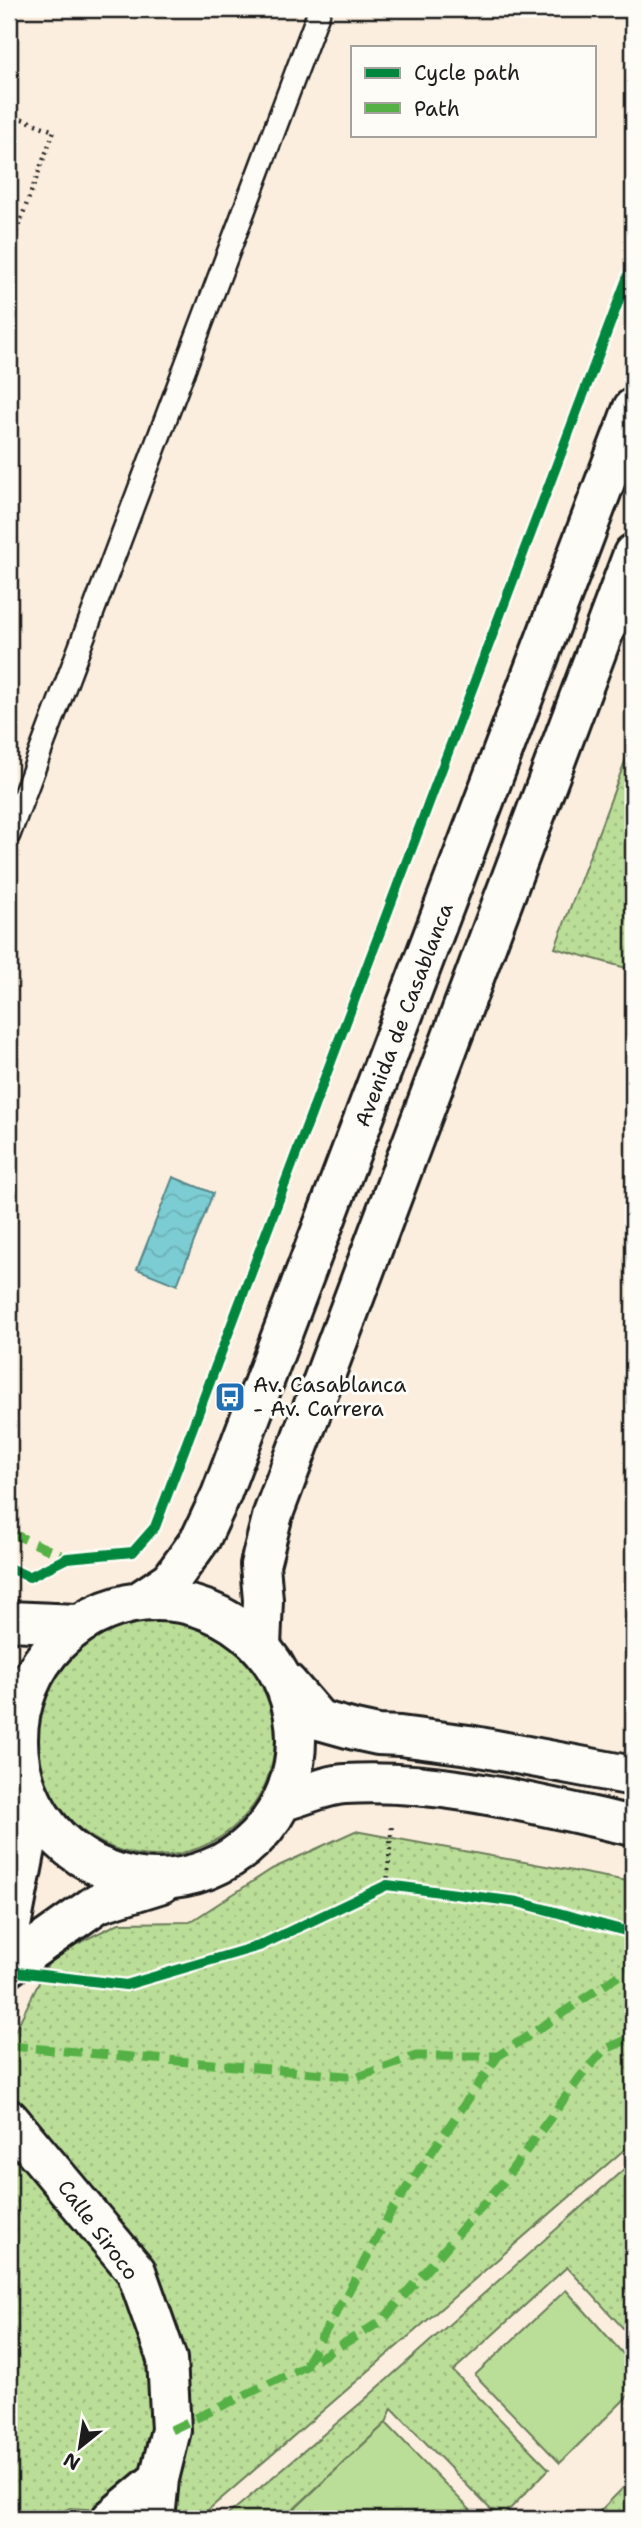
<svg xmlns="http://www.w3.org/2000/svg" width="642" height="2528" font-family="'Shantell Sans',sans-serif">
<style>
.grass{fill:url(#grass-dots);stroke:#6b7c5a;stroke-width:2}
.pitch{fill:#badd97;stroke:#6b7c5a;stroke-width:2}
.water{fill:url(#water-waves);stroke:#56868a;stroke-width:2}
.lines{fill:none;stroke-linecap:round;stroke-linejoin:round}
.service-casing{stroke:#1c1c1c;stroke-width:26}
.minor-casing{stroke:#1c1c1c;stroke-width:44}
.path{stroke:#1c1c1c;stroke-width:4.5;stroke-dasharray:2 5;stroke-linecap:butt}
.service{stroke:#fdfcf7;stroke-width:21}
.minor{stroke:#fdfcf7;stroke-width:38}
.quiet{stroke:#55b145;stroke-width:9;stroke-dasharray:18 9;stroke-linecap:butt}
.cycleway-casing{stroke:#fdfcf7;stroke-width:15}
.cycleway{stroke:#00873e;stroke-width:10}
.labels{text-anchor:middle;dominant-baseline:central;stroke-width:6;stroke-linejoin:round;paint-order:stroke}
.street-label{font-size:21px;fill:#1c1c1c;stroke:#fdfcf7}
.poi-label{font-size:21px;fill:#1c1c1c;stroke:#fdfcf7;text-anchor:start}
</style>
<defs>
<pattern id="grass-dots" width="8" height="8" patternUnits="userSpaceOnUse" patternTransform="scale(1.75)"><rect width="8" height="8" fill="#badd97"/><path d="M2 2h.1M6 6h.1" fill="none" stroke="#9fbd82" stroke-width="1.8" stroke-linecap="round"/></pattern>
<pattern id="water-waves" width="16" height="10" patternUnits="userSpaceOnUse" patternTransform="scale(1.75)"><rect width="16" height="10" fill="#7ccdd3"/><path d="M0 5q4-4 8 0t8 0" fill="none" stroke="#6bafb5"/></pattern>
</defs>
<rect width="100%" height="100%" fill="#fbeede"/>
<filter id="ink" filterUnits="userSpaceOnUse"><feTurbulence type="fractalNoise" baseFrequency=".0143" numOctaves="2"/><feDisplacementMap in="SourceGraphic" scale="14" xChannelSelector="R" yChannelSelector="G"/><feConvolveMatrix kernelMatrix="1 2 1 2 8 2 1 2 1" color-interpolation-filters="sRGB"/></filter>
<g filter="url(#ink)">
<path class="grass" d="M633,740V970L555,948Z
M37 1737a119 119 0 1 1 238 0a119 119 0 1 1-238 0Z
M355,1831L633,1882V2142L200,2517L70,2508L45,2519H9V2028L15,2031L52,1956L119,1923L190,1922L272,1869Z
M633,2161V2339L567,2267L453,2371L549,2469L500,2519L392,2408L386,2423L283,2519H223L363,2401Z
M633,2478V2519H592Z"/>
<path class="pitch" d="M566,2290L633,2365V2391L560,2463L475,2375Z
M386,2423L479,2519H283H284Z"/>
<path class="water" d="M173,1177L213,1193L177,1285L137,1269Z"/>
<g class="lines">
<g class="service-casing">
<path id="service" d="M9,835L320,9"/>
</g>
<g class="minor-casing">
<path id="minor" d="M141,1600L171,1580L201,1538L221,1495L633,408
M18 1740a139 139 0 1 1 278 0a139 139 0 1 1-278 0Z
M9,1621L77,1624
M261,1646L263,1600L260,1565L273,1514L633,554
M287,1683L319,1720L355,1730L378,1735L400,1736L469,1745L633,1776
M283,1801C303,1796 325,1785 345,1784C440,1778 541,1806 633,1826
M9,1936L34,1807
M9,1966L98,1903L162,1883
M9,2119L136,2271L167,2359L171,2430L159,2479L155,2519
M111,2519L159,2479"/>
</g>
<path class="path" d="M9,114L54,131L9,251
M387,1885L392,1823
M62,1977L126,1985L259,1946L387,1885L518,1902L633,1933
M9,2306L11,2316L9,2322"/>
<use href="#service" class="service"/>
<use href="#minor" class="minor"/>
<path class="quiet" d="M9,1532L67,1558
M9,2046L358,2077L416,2056H498L633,1966
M306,2364L347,2294L393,2208L498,2056
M171,2430L304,2367L382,2321L503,2182L581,2076L604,2050L633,2037"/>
<g class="cycleway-casing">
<path id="cycleway" d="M9,1568L29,1577L67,1558L133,1552L155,1527L633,263
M9,1971L126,1985L259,1946L387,1885L518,1902L633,1933"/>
</g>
<use href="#cycleway" class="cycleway"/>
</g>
</g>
<defs>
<g id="bus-square" transform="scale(1.575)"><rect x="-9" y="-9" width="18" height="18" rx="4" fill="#1f6fb2" stroke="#fdfcf7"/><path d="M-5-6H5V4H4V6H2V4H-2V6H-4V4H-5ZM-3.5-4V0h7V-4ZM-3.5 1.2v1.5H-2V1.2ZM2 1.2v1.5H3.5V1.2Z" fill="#fff"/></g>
</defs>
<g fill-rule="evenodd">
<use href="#bus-square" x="230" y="1397"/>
</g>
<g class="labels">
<g class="street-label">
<text transform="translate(404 1015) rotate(-69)">Avenida de Casablanca</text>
<text transform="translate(98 2230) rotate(53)">Calle Siroco</text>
</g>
<g class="poi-label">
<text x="253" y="1385">Av. Casablanca<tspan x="253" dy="24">- Av. Carrera</tspan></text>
</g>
</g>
<rect width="642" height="2528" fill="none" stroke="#fdfcf7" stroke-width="35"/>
<rect x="18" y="18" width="607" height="2493" fill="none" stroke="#1c1c1c" stroke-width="2.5" filter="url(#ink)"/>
<rect x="351" y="46" width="245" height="91" fill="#fdfcf7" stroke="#a3a29f" stroke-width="2"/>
<rect x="365" y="68" width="35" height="10" fill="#00873e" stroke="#a3a29f" stroke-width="2"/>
<text x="414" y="80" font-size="21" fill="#1c1c1c">Cycle path</text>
<rect x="365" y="103" width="35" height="10" fill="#55b145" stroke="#a3a29f" stroke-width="2"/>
<text x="414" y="116" font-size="21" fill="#1c1c1c">Path</text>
<g transform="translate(80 2447) rotate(210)" stroke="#fdfcf7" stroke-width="5" paint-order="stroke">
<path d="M0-5L12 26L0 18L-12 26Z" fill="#1c1c1c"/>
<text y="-10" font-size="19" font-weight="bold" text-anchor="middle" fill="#1c1c1c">N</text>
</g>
</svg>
